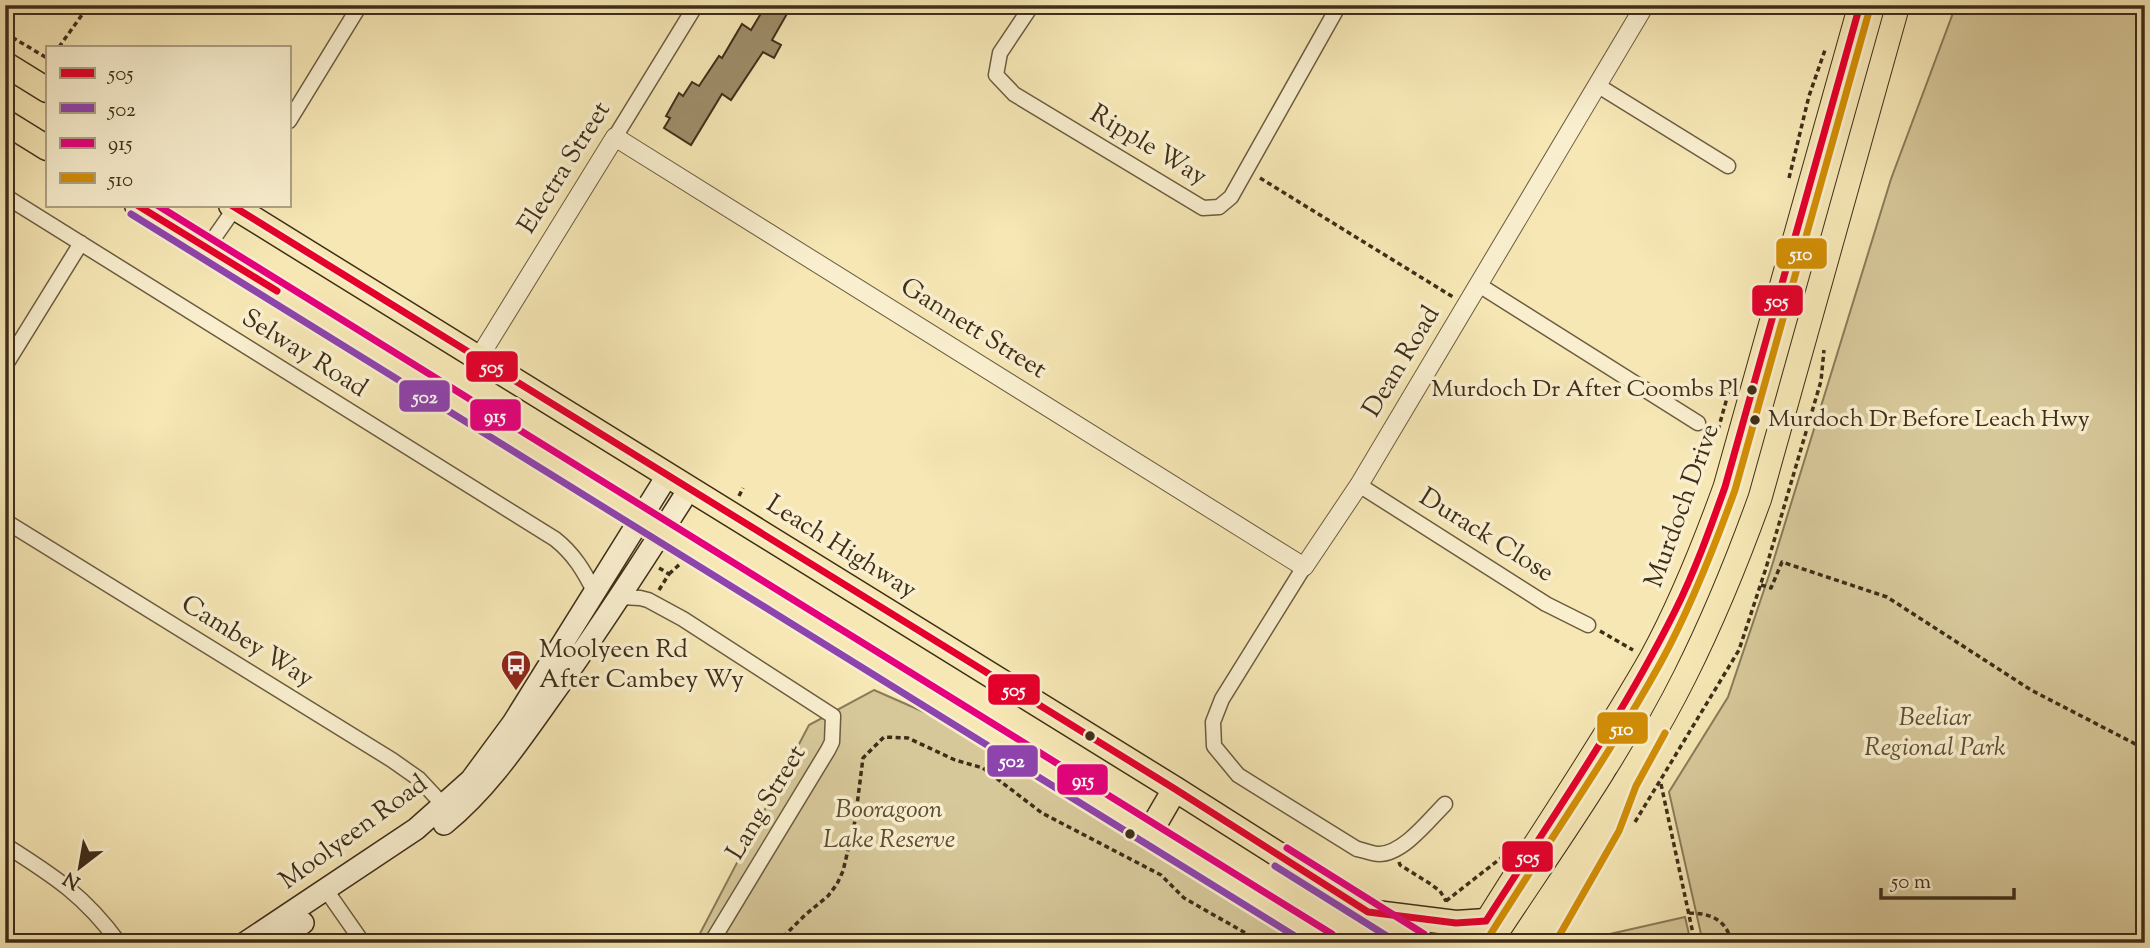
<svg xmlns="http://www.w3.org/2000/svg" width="2150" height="948" font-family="'Sorts Mill Goudy',serif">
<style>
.green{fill:#d7c89a;stroke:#8a7b5a;stroke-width:2}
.building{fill:#9e8e6a;stroke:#3e2e19;stroke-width:2}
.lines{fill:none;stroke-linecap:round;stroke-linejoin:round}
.minor-casing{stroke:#6c5c40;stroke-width:17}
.tertiary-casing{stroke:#6c5c40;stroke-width:20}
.secondary-casing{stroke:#3e2e19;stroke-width:24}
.primary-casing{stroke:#3e2e19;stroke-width:25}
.trunk-casing{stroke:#3e2e19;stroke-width:27}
.path{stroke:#3e2e19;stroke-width:3.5;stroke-dasharray:5 3.5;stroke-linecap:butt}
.minor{stroke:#f9efcf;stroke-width:14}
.tertiary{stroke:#f9efcf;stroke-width:18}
.secondary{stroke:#f9efcf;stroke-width:21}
.primary{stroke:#f6e7b5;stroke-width:23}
.trunk{stroke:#f6e7b5;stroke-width:24}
.bus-1-casing{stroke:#f9efcf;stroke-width:12}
.bus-2-casing{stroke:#f9efcf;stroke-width:12}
.bus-3-casing{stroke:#f9efcf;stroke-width:12}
.bus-4-casing{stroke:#f9efcf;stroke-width:12}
.bus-1{stroke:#e4002b;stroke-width:7}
.bus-2{stroke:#8e44ad;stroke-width:7}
.bus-3{stroke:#e5007d;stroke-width:7}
.bus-4{stroke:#d28e05;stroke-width:7}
.bus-dot{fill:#3e2e19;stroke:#f9efcf;stroke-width:2.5}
.labels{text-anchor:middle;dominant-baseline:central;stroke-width:7;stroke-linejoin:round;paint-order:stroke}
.bus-label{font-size:24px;fill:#3e2e19;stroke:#f9efcf;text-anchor:end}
.street-label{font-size:26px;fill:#3e2e19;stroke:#f9efcf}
.poi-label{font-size:26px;fill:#3e2e19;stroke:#f9efcf;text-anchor:start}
.park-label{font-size:26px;font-style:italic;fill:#5d4d33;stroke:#f9efcf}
.line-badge{stroke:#f9efcf;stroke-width:2.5}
.badge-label{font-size:19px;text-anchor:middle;font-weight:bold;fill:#fff}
</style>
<rect width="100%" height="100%" fill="#f6e7b5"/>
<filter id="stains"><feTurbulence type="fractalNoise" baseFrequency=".00286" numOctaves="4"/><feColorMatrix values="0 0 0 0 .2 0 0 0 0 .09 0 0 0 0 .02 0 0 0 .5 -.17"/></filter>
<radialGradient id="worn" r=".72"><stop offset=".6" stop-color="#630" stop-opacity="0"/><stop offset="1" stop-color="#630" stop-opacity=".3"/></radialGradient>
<path class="green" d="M1956,5H2145V943H1703L1669,792L1728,697L1770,572L1891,179Z
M874,690L949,723L1297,943H695L809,725Z
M1685,917L1691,943H1570Z"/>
<path class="building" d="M766,5H792L772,40L781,45L774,58L763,52L731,100L722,94L691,145L664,128L670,118L666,116L679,93L683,96L692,82L699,86L719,56L722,58L742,24L751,30Z"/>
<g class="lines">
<g class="minor-casing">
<path id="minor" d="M1032,5L1000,53L996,75L1014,94L1203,208L1219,207L1231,197L1339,5
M1597,85L1728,166
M289,121L360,5
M615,137L696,5
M5,196L555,539C574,554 584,571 595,593
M207,248L237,205
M1479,285L1698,423
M5,366L81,243
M1359,485L1546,604L1588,625
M5,521L392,760L419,779L448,810
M1304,567L1222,699L1213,722L1214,746L1238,775L1357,849C1364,850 1372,854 1379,854C1403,854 1429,820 1445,804
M620,597L640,598L648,600L683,619L833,716L832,742L828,750L711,943
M5,845C54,876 85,896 119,943
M326,890L363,943"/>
</g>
<g class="tertiary-casing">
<path id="tertiary" d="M478,359L615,137L1304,567L1359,485L1645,5"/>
</g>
<g class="secondary-casing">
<path id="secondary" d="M444,824C487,789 518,743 550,698C599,630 644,560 689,489
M245,943L416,829L471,780L513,723L667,476
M272,943L303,923"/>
</g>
<g class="primary-casing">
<path id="primary" d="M1473,943C1531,847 1596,755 1651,658C1681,603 1704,545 1725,487L1860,5
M1519,943C1577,855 1638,770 1685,676C1714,618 1738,559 1760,498L1898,5"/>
</g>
<g class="trunk-casing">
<path id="trunk" d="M5,64L47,90
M5,122L47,148
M137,205L1150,832L1326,943
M231,205L1175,789L1418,943
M1150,832L1175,789
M1376,913L1456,923L1486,921
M1543,943L1610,826L1626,782"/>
</g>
<path class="path" d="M5,33L47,58
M59,47L89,5
M1260,178L1453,297
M1789,178L1809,96L1825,50
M1718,430L1732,380
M739,496L743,488
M669,574L680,564
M1761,585L1771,588L1782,562L1887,597L2031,690L2145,749
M659,590L669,574L659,568
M1600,631L1633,650
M1661,784L1695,943
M1635,822L1739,650L1766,568L1821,381L1824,350
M1399,862L1400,865L1429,883L1440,891L1446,901
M1446,901L1501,858
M1689,913C1710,913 1728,920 1731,943
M777,943L805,915L828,896L837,884L843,871L855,821L863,758L884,737L908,738L955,760L983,768L1042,813L1161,875L1184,898L1263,943"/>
<use href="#minor" class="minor"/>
<use href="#tertiary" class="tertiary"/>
<use href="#secondary" class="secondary"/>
<use href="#primary" class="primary"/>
<use href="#trunk" class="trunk"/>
<g class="bus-1-casing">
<path id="bus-1" d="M137,205L277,291
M231,205L1175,789L1368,912L1456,923L1486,921C1551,819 1621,719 1675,611C1695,571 1710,529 1725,487L1860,5"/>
</g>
<g class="bus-2-casing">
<path id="bus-2" d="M131,214L1306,943
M1275,866L1398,943"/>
</g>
<g class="bus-3-casing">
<path id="bus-3" d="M157,205L1332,934
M1287,848L1424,934"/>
</g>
<g class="bus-4-casing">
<path id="bus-4" d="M1485,943C1543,849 1608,758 1661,662C1691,607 1714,548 1735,490L1870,8
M1555,943L1619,831L1636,786L1665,733"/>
</g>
<use href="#bus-1" class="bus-1"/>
<use href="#bus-2" class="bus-2"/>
<use href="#bus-3" class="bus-3"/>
<use href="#bus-4" class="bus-4"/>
</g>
<defs>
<g id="bus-pin" transform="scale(1.575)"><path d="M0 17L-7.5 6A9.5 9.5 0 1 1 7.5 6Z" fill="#8f2418" stroke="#f9efcf"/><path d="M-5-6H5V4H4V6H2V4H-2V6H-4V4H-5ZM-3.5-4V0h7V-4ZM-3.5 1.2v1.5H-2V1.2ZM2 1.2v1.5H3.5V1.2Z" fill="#fff"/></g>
</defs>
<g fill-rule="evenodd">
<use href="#bus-pin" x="516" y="665"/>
</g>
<g class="bus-dot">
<circle cx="1752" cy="390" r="6"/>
<circle cx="1755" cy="420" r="6"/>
<circle cx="1090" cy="736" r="6"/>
<circle cx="1130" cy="834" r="6"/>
</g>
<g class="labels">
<g class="bus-label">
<text x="1739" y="390">Murdoch Dr After Coombs Pl</text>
<text x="1768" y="420" text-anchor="start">Murdoch Dr Before Leach Hwy</text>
</g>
<g class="street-label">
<text transform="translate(1148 146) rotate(31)">Ripple Way</text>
<text transform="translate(565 168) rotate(-58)">Electra Street</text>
<text transform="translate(973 329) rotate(32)">Gannett Street</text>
<text transform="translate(304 354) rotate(32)">Selway Road</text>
<text transform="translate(1402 362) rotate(-59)">Dean Road</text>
<text transform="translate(1683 506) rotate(-70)">Murdoch Drive</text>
<text transform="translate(1486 536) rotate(32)">Durack Close</text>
<text transform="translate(841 548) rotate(32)">Leach Highway</text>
<text transform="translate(247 642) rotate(32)">Cambey Way</text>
<text transform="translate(767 803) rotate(-59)">Lang Street</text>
<text transform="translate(354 833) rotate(-36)">Moolyeen Road</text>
</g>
<g class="poi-label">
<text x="539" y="650">Moolyeen Rd<tspan x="539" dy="30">After Cambey Wy</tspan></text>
</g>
<g class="park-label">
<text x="1935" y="718">Beeliar<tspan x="1935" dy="30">Regional Park</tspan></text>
<text x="889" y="810">Booragoon<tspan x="889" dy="30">Lake Reserve</tspan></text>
</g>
</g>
<g class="line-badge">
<rect x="1775" y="237" width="53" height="33" rx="7" fill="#d28e05"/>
<rect x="1751" y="284" width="53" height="33" rx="7" fill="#e4002b"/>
<rect x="465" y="350" width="54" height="33" rx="7" fill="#e4002b"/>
<rect x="398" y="379" width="53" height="34" rx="7" fill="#8e44ad"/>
<rect x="469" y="398" width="53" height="34" rx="7" fill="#e5007d"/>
<rect x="987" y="673" width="54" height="33" rx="7" fill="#e4002b"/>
<rect x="1596" y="711" width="53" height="34" rx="7" fill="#d28e05"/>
<rect x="986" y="744" width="53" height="34" rx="7" fill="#8e44ad"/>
<rect x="1056" y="763" width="53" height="33" rx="7" fill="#e5007d"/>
<rect x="1501" y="840" width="53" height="33" rx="7" fill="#e4002b"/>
</g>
<g class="badge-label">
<text x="1801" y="260">510</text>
<text x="1777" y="307">505</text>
<text x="492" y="373">505</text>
<text x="425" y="403">502</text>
<text x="495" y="422">915</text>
<text x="1014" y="696">505</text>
<text x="1622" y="735">510</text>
<text x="1012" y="767">502</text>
<text x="1083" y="786">915</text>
<text x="1528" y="863">505</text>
</g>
<rect width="2150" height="948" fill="none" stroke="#f6e7b5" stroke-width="28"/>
<rect x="7" y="7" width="2136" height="934" fill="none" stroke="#3e2e19" stroke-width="3.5"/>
<rect x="14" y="14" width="2122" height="920" fill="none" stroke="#3e2e19" stroke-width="2"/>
<rect x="46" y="46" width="245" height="161" fill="#f9efcf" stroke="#aea286" stroke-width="2"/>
<rect x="60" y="68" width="35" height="10" fill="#e4002b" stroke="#aea286" stroke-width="2"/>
<text x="108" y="80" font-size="21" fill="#3e2e19">505</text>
<rect x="60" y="103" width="35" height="10" fill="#8e44ad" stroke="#aea286" stroke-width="2"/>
<text x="108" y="116" font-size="21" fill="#3e2e19">502</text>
<rect x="60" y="138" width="35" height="10" fill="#e5007d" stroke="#aea286" stroke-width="2"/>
<text x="108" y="150" font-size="21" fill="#3e2e19">915</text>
<rect x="60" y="173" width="35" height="10" fill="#d28e05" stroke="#aea286" stroke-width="2"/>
<text x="108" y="186" font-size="21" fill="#3e2e19">510</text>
<g transform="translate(80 867) rotate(211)" stroke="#f9efcf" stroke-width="5" paint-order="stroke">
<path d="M0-5L12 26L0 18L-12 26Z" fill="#3e2e19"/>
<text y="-10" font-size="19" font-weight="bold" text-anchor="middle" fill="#3e2e19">N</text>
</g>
<path d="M1881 888v10h133v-10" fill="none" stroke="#3e2e19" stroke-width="3.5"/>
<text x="1891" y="888" font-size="21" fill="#3e2e19" stroke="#f9efcf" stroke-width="5" paint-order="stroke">50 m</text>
<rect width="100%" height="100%" filter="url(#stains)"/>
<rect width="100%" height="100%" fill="url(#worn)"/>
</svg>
